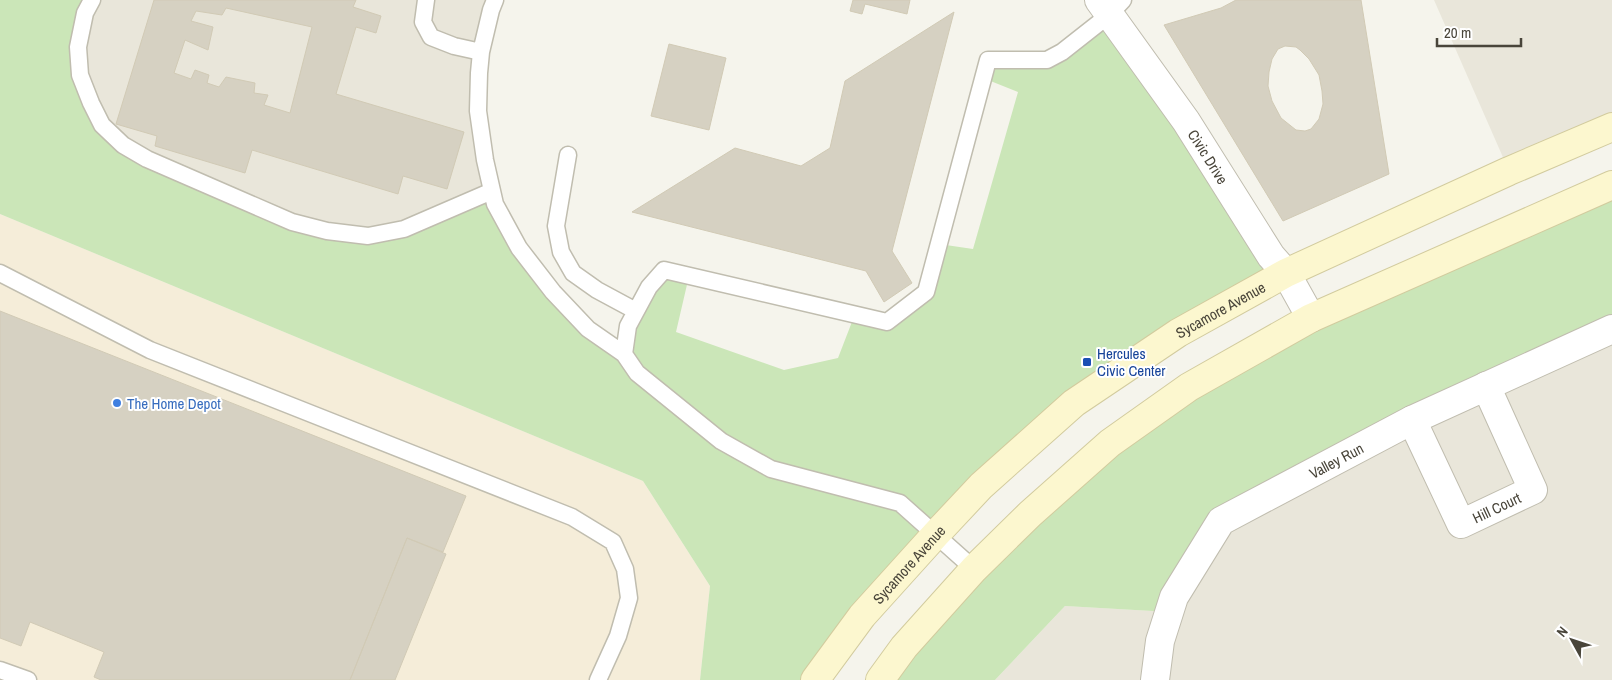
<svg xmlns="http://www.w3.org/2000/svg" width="1612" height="680" font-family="'Archivo Narrow',sans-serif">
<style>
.residential{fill:#e9e6da}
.commercial{fill:#f5edd9}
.green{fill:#cbe6b8}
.building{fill:#d6d1c2;stroke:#d1cab5;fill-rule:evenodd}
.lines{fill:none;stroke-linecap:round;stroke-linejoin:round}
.lane-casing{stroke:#c0bdaf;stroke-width:19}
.street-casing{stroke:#c0bdaf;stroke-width:30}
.secondary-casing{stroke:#d2cb9e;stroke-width:30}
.lane{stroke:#fff;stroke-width:16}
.street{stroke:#fff;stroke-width:28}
.secondary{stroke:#fcf7cf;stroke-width:28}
.transit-dot{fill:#1a4fb4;stroke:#fff;stroke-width:2}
.shop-dot{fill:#3f7fe0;stroke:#fff;stroke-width:2}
.labels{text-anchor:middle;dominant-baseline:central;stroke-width:4;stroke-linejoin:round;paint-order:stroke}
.street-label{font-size:15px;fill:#49453a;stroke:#fff}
.transit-label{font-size:15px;fill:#164399;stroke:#fff;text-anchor:start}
.shop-label{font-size:15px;fill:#366cbe;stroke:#fff;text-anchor:start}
</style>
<rect width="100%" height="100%" fill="#f5f4ec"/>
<path class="residential" d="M92,0H495L481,52L492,191L404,229L327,231L123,145L80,75Z
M1434,0H1612V127L1509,171Z
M1612,329V680H995L1065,606L1170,612L1221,521Z"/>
<path class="commercial" d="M0,214L643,481L710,586L700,680H0Z"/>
<path class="green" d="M0,0H92L80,75L123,145L292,222L368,236L492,191L519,248L624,354L628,326L664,270L689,276L676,332L784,370L838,358L855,314L888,322L926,292L939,244L973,249L1018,92L983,78L988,60H1047L1109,15L1286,273L1073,403L815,680H700L710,586L643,481L0,214Z
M1612,185V329L1221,521L1170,612L1065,606L995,680H880L905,647L1189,387Z"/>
<path class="building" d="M154,0H356L353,7L381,16L376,33L356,27L336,94L464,132L447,189L403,176L398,194L252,150L245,173L155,146L157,136L116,124ZM226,8L312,27L290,113L264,105L268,95L254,93L255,83L226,77L219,87L207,83L209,75L195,70L191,79L174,73L185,40L208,50L213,27L191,21L196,11L222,15Z
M853,0H910L907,14L865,4L862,14L850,11Z
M1236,0H1361L1389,174L1283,221L1164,25L1221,8ZM1285,46L1296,47L1300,50L1309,59L1319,75L1322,91L1323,104L1319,119L1311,129L1305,131L1296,130L1281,118L1272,101L1268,86L1269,72L1272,59L1278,49Z
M954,12L892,251L912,283L884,302L866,271L632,212L735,148L801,166L830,148L845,81Z
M669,44L726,58L709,130L651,116Z
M0,311L466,496L443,552L407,538L350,680H101L94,677L104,652L30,622L21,646L0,638Z
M407,538L446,554L395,680H350Z"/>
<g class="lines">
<g class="lane-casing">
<path id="lane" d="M92,0L85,13L78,47L80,75L91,103L102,125L123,145L147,159L292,222L327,231L368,236L404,229L492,191
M426,0L423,22L431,37L454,46L481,52
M495,0L491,10L481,52L479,73L478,111L485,160L495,204L519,248L553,292L588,329L624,354L637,373L721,441L771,469L900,503L974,569
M568,155L556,226L561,252L573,273L597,290L636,311
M0,273L150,350L572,517L613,542L625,569L629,598L618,636L598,680
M624,354L628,326L649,287L664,270L887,322L926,292L988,60H1047L1062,52L1109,15L1123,0
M0,670L28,680"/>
</g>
<g class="street-casing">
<g id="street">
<path id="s1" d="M1099,0L1186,121L1271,256L1286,273L1311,318"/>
<path id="s2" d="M1412,420L1461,524L1533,490L1486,386"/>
<path id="s3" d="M1155,680L1160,641L1174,597L1221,521L1412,420L1612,329"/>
</g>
</g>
<g class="secondary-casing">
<g id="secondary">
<path id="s4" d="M815,680L862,616L936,534L981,486L1074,403L1178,333L1286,273L1509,171L1612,127"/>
<path d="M880,680L904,647L974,569L1030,514L1110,443L1189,387L1311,318L1612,185"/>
</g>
</g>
<use href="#lane" class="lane"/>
<use href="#street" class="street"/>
<use href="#secondary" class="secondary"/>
</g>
<rect class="transit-dot" x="1082" y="357" width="10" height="10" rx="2.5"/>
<circle class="shop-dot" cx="117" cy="403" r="5"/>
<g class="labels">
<g class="street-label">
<text stroke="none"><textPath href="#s1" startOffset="191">Civic Drive</textPath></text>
<text stroke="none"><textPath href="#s4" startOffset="554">Sycamore Avenue</textPath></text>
<text stroke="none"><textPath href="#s3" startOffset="305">Valley Run</textPath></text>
<text stroke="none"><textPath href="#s2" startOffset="154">Hill Court</textPath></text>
<text stroke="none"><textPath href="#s4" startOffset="149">Sycamore Avenue</textPath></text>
</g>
<g class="transit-label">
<text x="1097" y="353">Hercules<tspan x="1097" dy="17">Civic Center</tspan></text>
</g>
<g class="shop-label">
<text x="127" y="403">The Home Depot</text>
</g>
</g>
<g transform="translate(1572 640) rotate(310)" stroke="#ffffff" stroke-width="4" paint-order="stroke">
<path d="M0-4L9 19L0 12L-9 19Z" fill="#49453a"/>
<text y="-8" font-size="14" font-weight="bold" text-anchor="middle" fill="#49453a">N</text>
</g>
<path d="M1437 38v8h84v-8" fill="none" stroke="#49453a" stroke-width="2.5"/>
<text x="1444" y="38" font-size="15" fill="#49453a" stroke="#ffffff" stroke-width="4" paint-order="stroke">20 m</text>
</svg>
